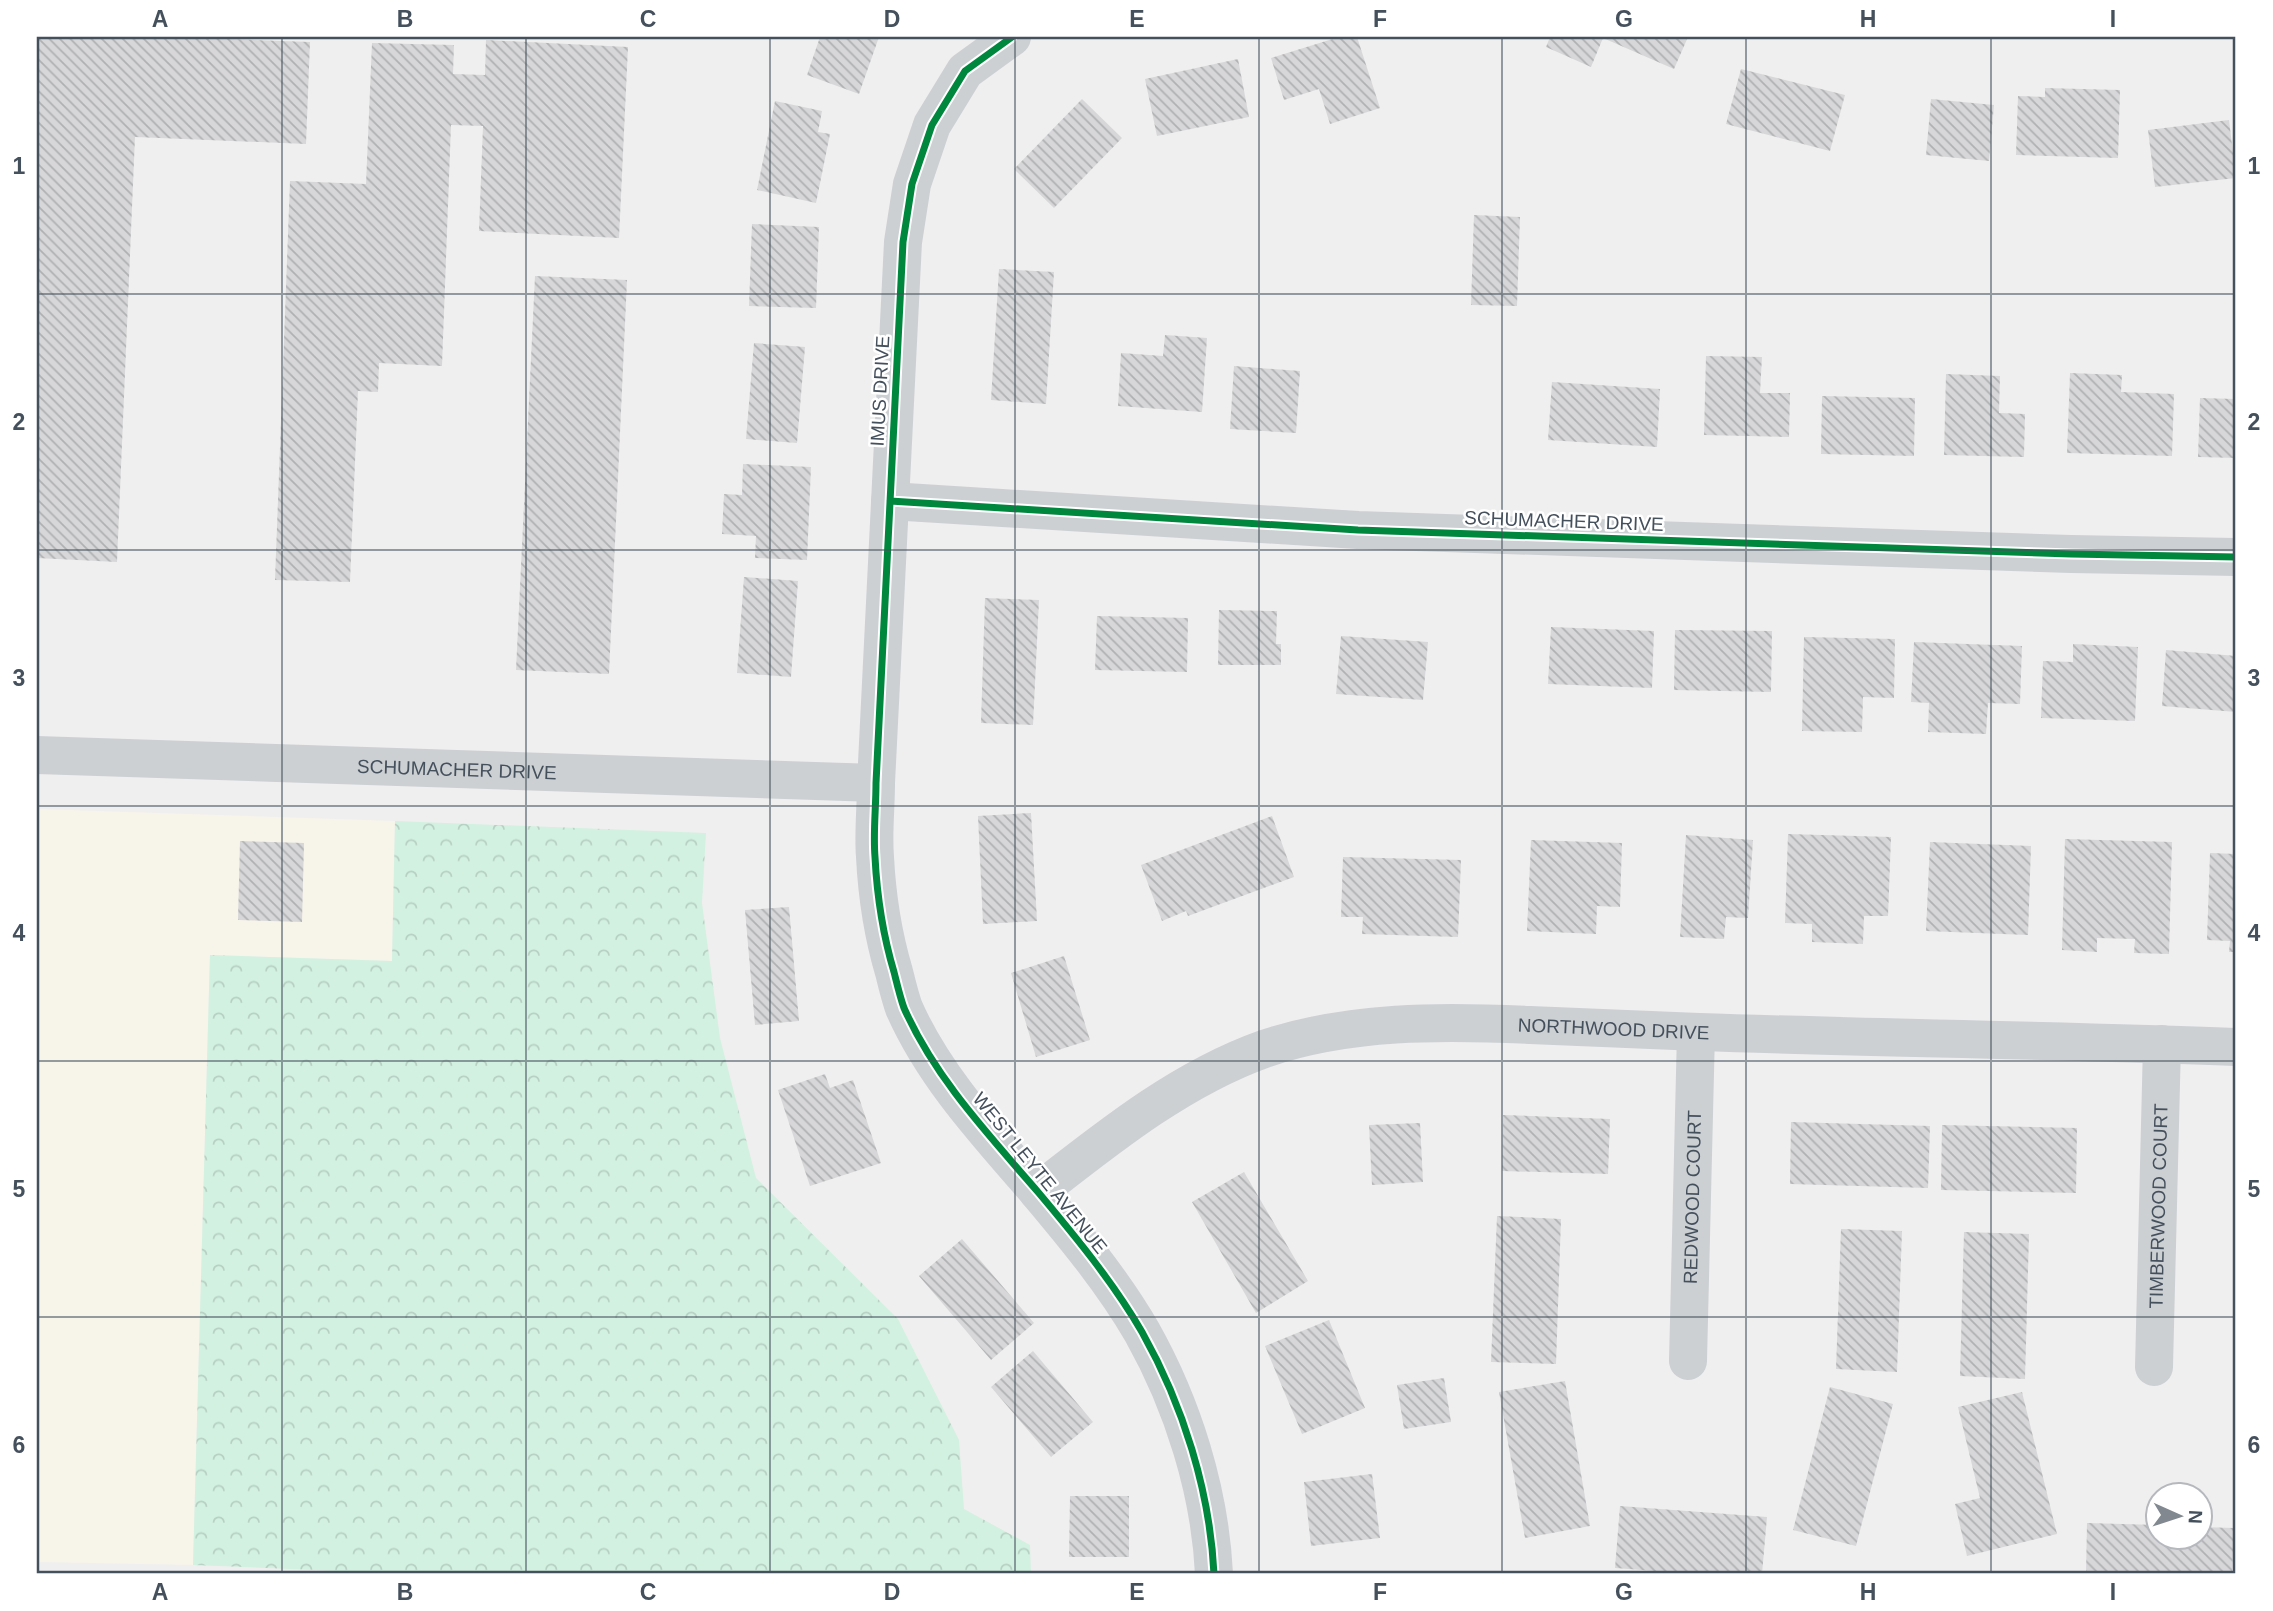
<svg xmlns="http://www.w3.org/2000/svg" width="2273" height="1611" font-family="Arial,sans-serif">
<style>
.commercial{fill:#f7f4ea}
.forest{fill:url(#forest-crowns)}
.building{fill:url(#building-back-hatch)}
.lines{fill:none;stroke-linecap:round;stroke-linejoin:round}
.minor{stroke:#ccd0d3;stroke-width:38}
.cycleway-casing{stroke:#fff;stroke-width:11}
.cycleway{stroke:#00873e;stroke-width:7}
.grid{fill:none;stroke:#45505d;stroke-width:2;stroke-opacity:0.55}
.labels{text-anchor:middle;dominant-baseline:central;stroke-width:5;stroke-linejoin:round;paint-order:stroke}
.street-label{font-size:19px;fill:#45505d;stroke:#fff}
.neatline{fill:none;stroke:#45505d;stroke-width:2.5}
.grid-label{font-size:23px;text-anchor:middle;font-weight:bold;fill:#45505d}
</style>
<defs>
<pattern id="forest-crowns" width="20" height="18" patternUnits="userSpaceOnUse" patternTransform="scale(1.75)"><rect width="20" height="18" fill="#d2f1e0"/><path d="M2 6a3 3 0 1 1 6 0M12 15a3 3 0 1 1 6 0" fill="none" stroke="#b6d0c3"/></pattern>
<pattern id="building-back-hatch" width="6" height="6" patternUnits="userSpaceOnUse" patternTransform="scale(1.75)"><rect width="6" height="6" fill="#d7d7d9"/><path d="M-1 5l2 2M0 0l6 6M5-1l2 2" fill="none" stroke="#b0b1b3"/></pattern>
</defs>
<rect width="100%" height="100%" fill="#f0efef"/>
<path class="commercial" d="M37,809L395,821L392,961L210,955L193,1565L37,1562Z"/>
<path class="forest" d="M395,821L706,833L702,903L720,1038L756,1178L898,1319L959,1440L964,1509L1030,1545L1031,1574H410L193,1565L210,955L392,961Z"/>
<path class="building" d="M37,37H173L310,42L306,144L135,137L117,562L37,558Z
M820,37H879L859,94L807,75Z
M1339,37H1357L1380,108L1330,124L1319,89L1284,100L1271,58Z
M1550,37H1688L1674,69L1603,38L1591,67L1546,47Z
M486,40L628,47L619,238L479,231L483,126L451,125L442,366L379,363L378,392L358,391L350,582L275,580L290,181L366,184L372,43L454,45L453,74L485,75Z
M1238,59L1249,117L1157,136L1145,79Z
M1741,69L1845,95L1830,151L1726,124Z
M2045,88L2120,90L2118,158L2016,155L2018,96L2045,97Z
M1082,99L1122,138L1054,208L1014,169Z
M1931,99L1994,105L1989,161L1926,155Z
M775,101L822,111L818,132L830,134L816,203L757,190Z
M2229,120L2236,178L2155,187L2148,130Z
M1474,215L1520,217L1517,306L1471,305Z
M752,224L819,227L816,308L749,306Z
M999,269L1054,272L1046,404L991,400Z
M535,276L627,280L609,674L516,670Z
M1165,335L1207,338L1202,412L1118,406L1121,353L1163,356Z
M754,343L805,347L797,443L746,439Z
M1706,356L1762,357L1760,393H1790L1789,437L1704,435Z
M1234,366L1300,371L1296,433L1230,429Z
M2070,373L2122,375L2121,392L2174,394L2172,456L2067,453Z
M1946,374L2000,376L1999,413L2025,414L2024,457L1944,455Z
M1552,382L1660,389L1657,447L1548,440Z
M1822,396L1915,398L1914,456L1821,454Z
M2200,398L2236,399V458L2198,457Z
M743,464L811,467L807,560L755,558L756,536L722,534L724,494L742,495Z
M744,577L798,581L791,677L737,673Z
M985,598L1039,600L1033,725L981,723Z
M1219,610L1277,611L1276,644H1281V665H1218Z
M1097,616L1188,618L1187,672L1095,670Z
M1551,627L1654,631L1652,688L1548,684Z
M1675,630L1772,631L1771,692L1674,690Z
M1341,636L1428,642L1423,700L1336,694Z
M1804,637L1895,639L1894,698L1863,697L1862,732L1802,731Z
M1914,642L2022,646L2020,704L1988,703L1986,734L1928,732L1929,703L1911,702Z
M2073,644L2138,647L2135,721L2041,718L2043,661L2073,662Z
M2166,650L2236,656V712L2162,706Z
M1031,813L1037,921L983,924L978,816Z
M1272,816L1294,877L1188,916L1186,911L1162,921L1141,865Z
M1788,834L1891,837L1888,916H1864L1863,944L1812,942V924L1785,923Z
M1686,835L1753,840L1748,918L1726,917L1724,939L1680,937Z
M2065,839L2172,842L2169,954L2134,953L2135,939L2097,938V952L2062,950Z
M1531,840L1622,843L1620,907L1597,906L1596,934L1527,931Z
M240,841L304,843L302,922L238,920Z
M1930,842L2031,846L2028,935L1926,931Z
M2210,853L2236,854V952H2229L2230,941L2207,940Z
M1343,857L1461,860L1458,937L1362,934L1363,917H1341Z
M789,907L799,1021L755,1025L745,910Z
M1064,956L1090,1040L1036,1057L1011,973Z
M825,1074L830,1088L853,1080L881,1163L810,1186L778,1090Z
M1503,1115L1610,1119L1608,1174L1502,1171Z
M1791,1122L1930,1126L1928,1188L1790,1184Z
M1420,1123L1423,1182L1372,1185L1369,1125Z
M1942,1125L2077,1128L2076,1193L1941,1190Z
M1244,1172L1308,1281L1256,1313L1192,1202Z
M1497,1216L1561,1219L1556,1364L1491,1362Z
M1841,1229L1902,1231L1897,1372L1836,1369Z
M1964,1232L2029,1234L2025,1379L1960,1376Z
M962,1239L1034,1323L991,1360L919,1276Z
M1329,1320L1365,1408L1302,1434L1265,1346Z
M1033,1351L1093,1422L1051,1457L991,1387Z
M1444,1378L1451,1422L1404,1429L1397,1385Z
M1565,1381L1590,1526L1525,1538L1499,1392Z
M1830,1387L1893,1404L1856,1546L1793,1530Z
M2022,1392L2057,1534L1967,1556L1955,1504L1980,1498L1958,1407Z
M1372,1474L1380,1538L1311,1546L1304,1482Z
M1070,1496H1129V1557H1069Z
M1620,1506L1767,1517L1762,1574H1695L1615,1568Z
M2087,1523L2158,1525V1538H2200V1527L2234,1528L2232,1574H2086Z"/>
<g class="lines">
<g class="minor">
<path d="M1012,37L965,71L932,125L912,184L903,242L876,783C876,808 873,833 875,857C877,896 883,935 894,972C897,984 900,997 904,1008C935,1078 988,1134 1038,1192C1075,1236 1113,1282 1142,1332C1183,1405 1210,1491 1214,1574"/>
<path d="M890,501L1358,530L2071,554L2236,557"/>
<path id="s1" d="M37,755L876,783"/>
<path id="s2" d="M1038,1192C1107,1138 1180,1079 1264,1049C1349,1020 1442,1021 1530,1025C1587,1027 1643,1030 1699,1032C1878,1038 2057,1040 2236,1047"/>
<path id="s3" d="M1688,1361L1696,1032"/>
<path id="s4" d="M2154,1367L2162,1044"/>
</g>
<g class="cycleway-casing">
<path id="cycleway" d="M1012,37L965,71L932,125L912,184L903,242L876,783C876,808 873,833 875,857C877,896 883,935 894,972C897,984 900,997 904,1008C935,1078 988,1134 1038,1192C1075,1236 1113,1282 1142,1332C1183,1405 1210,1491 1214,1574
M890,501L1358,530L2071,554L2236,557"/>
</g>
<use href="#cycleway" class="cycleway"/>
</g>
<path class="grid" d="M282,37V1574M526,37V1574M770,37V1574M1015,37V1574M1259,37V1574M1502,37V1574M1746,37V1574M1991,37V1574M37,294H2236M37,550H2236M37,806H2236M37,1061H2236M37,1317H2236"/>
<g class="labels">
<g class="street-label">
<text transform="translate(880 391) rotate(-87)">IMUS DRIVE</text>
<text transform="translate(1564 521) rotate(2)">SCHUMACHER DRIVE</text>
<text stroke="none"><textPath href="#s1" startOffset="420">SCHUMACHER DRIVE</textPath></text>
<text stroke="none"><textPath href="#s2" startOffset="621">NORTHWOOD DRIVE</textPath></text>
<text transform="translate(1040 1173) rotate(51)">WEST LEYTE AVENUE</text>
<text stroke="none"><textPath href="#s3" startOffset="164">REDWOOD COURT</textPath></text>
<text stroke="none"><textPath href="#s4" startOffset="161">TIMBERWOOD COURT</textPath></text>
</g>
</g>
<rect width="2273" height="1611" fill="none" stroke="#ffffff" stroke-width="77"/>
<g transform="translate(2179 1516) rotate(93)"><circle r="33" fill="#ffffff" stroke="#b5b9be" stroke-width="2"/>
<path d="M0-5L12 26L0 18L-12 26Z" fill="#818890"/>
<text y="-10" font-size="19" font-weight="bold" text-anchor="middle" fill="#45505d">N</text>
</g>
<rect x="38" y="38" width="2196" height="1534" class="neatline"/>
<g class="grid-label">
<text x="160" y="27">A</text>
<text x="405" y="27">B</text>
<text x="648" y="27">C</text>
<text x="892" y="27">D</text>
<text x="1137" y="27">E</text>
<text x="1380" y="27">F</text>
<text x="1624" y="27">G</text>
<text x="1868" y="27">H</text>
<text x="2113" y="27">I</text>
<text x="19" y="174">1</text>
<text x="2254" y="174">1</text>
<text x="19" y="430">2</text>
<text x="2254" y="430">2</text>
<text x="19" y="686">3</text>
<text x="2254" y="686">3</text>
<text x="19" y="941">4</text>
<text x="2254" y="941">4</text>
<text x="19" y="1197">5</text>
<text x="2254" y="1197">5</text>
<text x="19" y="1453">6</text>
<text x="2254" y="1453">6</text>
<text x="160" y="1600">A</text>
<text x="405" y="1600">B</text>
<text x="648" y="1600">C</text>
<text x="892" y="1600">D</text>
<text x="1137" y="1600">E</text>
<text x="1380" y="1600">F</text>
<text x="1624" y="1600">G</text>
<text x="1868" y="1600">H</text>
<text x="2113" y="1600">I</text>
</g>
</svg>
